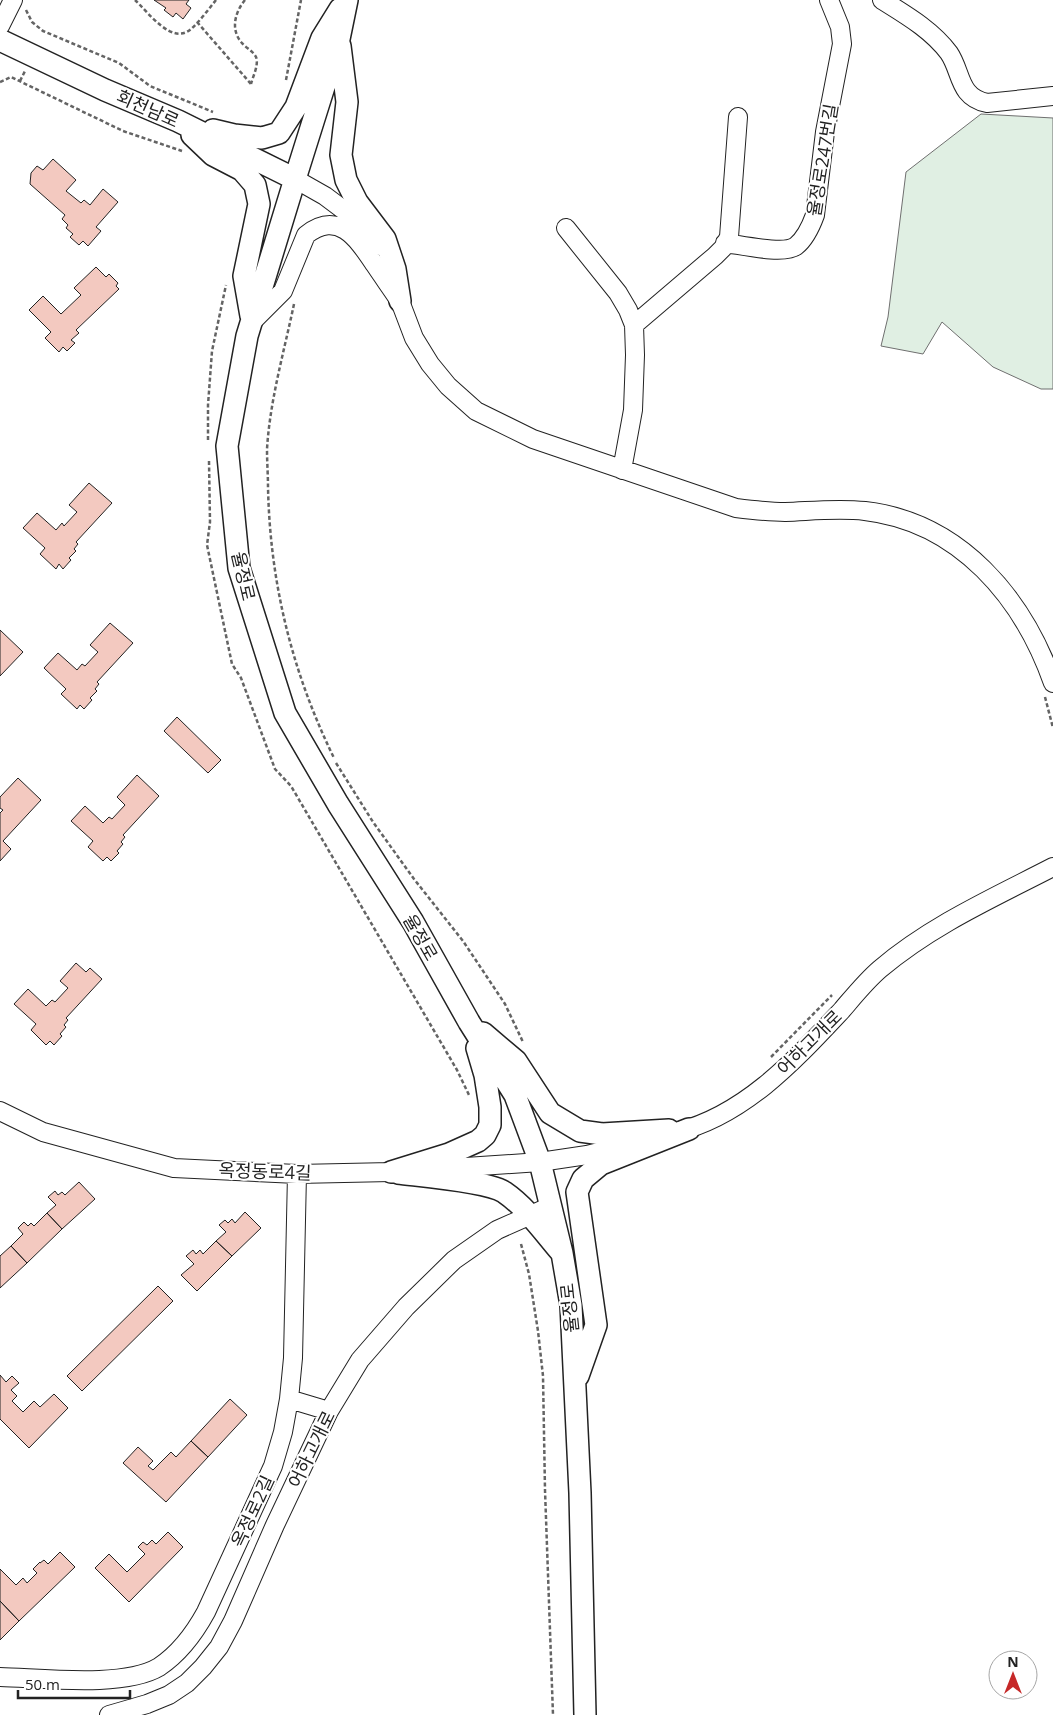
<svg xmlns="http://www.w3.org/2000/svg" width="1053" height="1715" font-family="'Open Sans','Noto Sans KR',sans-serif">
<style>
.green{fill:#e0efe3;stroke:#6f6f6f}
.building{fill:#f3c9c0;stroke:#222}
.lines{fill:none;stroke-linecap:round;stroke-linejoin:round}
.minor-casing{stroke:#222;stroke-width:20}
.major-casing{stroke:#222;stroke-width:24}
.path{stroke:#646464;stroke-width:2.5;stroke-dasharray:4 2.5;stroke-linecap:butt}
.minor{stroke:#fff;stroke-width:18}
.major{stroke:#fff;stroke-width:21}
.labels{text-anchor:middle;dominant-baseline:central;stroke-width:4;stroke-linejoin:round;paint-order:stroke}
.street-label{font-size:18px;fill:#222;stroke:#fff}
</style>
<rect width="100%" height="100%" fill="#fff"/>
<path class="green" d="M981,114L1053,118V389H1041L993,367L942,322L923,354L881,346L888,317L906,172Z"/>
<path class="building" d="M154,0H189L186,4L191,8L183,19L176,13L173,17L164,10L166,8Z
M53,159L76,180L66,191L81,203L84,200L90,205L103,189L118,202L96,227L101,231L88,246L83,241L79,245L70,237L73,234L66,228L68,225L62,219L65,215L30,184L31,173L37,166L43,170Z
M96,267L106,277L109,274L118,283L116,286L119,289L76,330L79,333L71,340L75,343L67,351L63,347L59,352L45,338L51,332L29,310L43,296L61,314L81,295L74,288Z
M89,483L112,503L76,542L78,544L74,549L76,551L69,558L71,560L63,569L59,564L56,569L40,554L45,548L23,528L37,513L56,530L62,523L64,526L77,512L69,505Z
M110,623L133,643L97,682L99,684L95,689L97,691L90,698L92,700L84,709L80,705L77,709L61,694L66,689L44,668L58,653L77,670L82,664L85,666L98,652L90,645Z
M0,630L23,652L0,676Z
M177,717L221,760L208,773L164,731Z
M137,775L159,796L123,835L125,837L121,842L123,844L117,851L119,853L111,861L107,857L103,861L88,847L93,841L71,821L85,806L103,823L109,817L112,819L125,805L117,797Z
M18,778L41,800L3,841L11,849L0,861V813L3,810L0,808V797Z
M76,963L86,972L90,968L102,979L66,1018L68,1020L64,1025L66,1027L60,1034L62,1036L54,1045L50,1041L46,1045L31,1030L36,1024L14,1004L28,989L46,1006L52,1000L55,1002L68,988L60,981Z
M79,1182L95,1199L62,1229L47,1213L56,1205L48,1197L55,1191L58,1195L62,1192L65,1195Z
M245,1212L261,1228L232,1256L216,1241L226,1232L219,1225L225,1220L228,1223L232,1219L235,1223Z
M47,1213L62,1229L27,1263L11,1246L23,1234L18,1228L24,1222L28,1226L31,1223L34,1226Z
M216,1241L232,1256L197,1291L181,1275L194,1264L186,1256L193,1250L196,1254L200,1250L203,1254Z
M11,1246L27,1263L0,1288V1256Z
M158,1286L173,1301L82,1391L67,1376Z
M0,1375L6,1382L12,1376L19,1383L11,1390L17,1396L12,1401L23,1412L34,1401L40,1407L54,1394L68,1408L29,1448L0,1419Z
M230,1399L247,1415L208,1457L191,1441Z
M191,1441L208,1457L166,1502L123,1463L138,1447L153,1461L148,1466L153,1470L171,1452L176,1457Z
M168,1532L183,1547L129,1602L95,1568L109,1554L127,1572L145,1554L138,1547L143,1542L147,1545L152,1540L156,1544Z
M60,1552L75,1567L19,1621L0,1601V1569L16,1585L23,1578L27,1583L37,1573L33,1569L40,1562V1563L44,1560L48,1564Z
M0,1601L19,1621L0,1640Z"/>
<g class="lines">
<g class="minor-casing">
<path id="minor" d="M882,0C906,15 932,30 949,53C962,72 958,97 987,103L1053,96
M0,26L13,0
M295,179L325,196L357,220L377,246
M566,228L618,293L628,310L634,325L635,355L633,410L622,470
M725,243C741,245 784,255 796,246C806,238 811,226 815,215L825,132L842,44L840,27L829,0
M395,288L414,338L430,364L448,386L476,411L533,439L736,508C752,510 768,512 785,512C812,511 838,508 865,511C960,522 1023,598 1053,683
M252,322L283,291L306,235C339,209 358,240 375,265C383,277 391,288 399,300
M634,325L715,256L723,248L729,237L738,117
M0,1111L43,1132L174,1168L297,1174L391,1172L540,1162L587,1155L635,1143
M677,1132C745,1115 795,1060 842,1010C854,996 866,981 880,969C932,925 993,898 1053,867
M289,1399L329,1411
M0,1677C42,1678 124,1688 159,1667C180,1653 194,1634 206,1612L273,1466L283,1432L289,1399L293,1358L297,1174
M109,1715L147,1704L169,1695L187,1683L203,1667L219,1647L233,1621L275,1525L329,1411L360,1360L406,1307L454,1260L497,1230L551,1206"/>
</g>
<g class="major-casing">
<path id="major" d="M347,0L339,39L295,179L247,336L227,446L239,568L285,713L338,804L413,922L469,1022L515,1095L540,1162L562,1253L571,1305L580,1493L585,1715
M0,40L105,90L178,121L295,179
M340,46L347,102L341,155L346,180L357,202L385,239L395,269L400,301
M213,130L234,135L262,138L279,133L296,107L322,38L340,9
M192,135L213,155L242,170L255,185L259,204L244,276L251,316
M483,1033L516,1061L550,1113L580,1131L602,1134L669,1130
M391,1172L449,1154L478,1141L485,1135L490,1125V1107L485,1075L477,1048
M398,1173C422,1176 486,1181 504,1192C526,1207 543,1231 560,1251
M578,1376L596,1325L577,1192L583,1179L601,1164L689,1129"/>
</g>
<path class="path" d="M135,0C148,12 172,46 191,29C200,21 208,10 216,0
M245,0C235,12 230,30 242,43C246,48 253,51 256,57C259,65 253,76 251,84
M26,10L32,22L43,31L119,63L150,86L213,112
M197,22L251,84
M286,80L301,0
M20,81L25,71
M0,82L11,77L123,131L182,151
M294,304C284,352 270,400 267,449C267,462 268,475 268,487C270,583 292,672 334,758
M208,440V405L212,351L226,285
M209,461L210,522L207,545L232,664L241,678L275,769L291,786L457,1070L469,1095
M1045,697L1053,728
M336,763L373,822L414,879L463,941L505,1004L523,1042
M771,1057L832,995
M521,1244L529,1274L538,1331L543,1376L545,1490L553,1715"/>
<use href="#minor" class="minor"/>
<use href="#major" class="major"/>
</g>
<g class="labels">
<g class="street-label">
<text transform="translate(148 108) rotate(24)">회천남로</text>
<text transform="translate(822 160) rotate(-81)">율정로247번길</text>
<text transform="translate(244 576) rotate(77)">율정로</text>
<text transform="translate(421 937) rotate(60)">율정로</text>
<text transform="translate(809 1042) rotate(-45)">어하고개로</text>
<text transform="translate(265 1171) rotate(2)">옥정동로4길</text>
<text transform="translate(569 1308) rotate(-96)">율정로</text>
<text transform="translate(311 1449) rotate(-64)">어하고개로</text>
<text transform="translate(252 1511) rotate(-65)">옥정로2길</text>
</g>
</g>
<g transform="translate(1013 1675)"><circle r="24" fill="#ffffff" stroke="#a7a7a7"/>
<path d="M0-4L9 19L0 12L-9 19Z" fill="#c62828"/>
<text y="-8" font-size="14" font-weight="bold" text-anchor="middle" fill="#222222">N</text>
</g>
<path d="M18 1690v8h112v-8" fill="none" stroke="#222222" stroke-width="2.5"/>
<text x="25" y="1690" font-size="15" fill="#222222" stroke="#ffffff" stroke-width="4" paint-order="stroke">50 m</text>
</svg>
